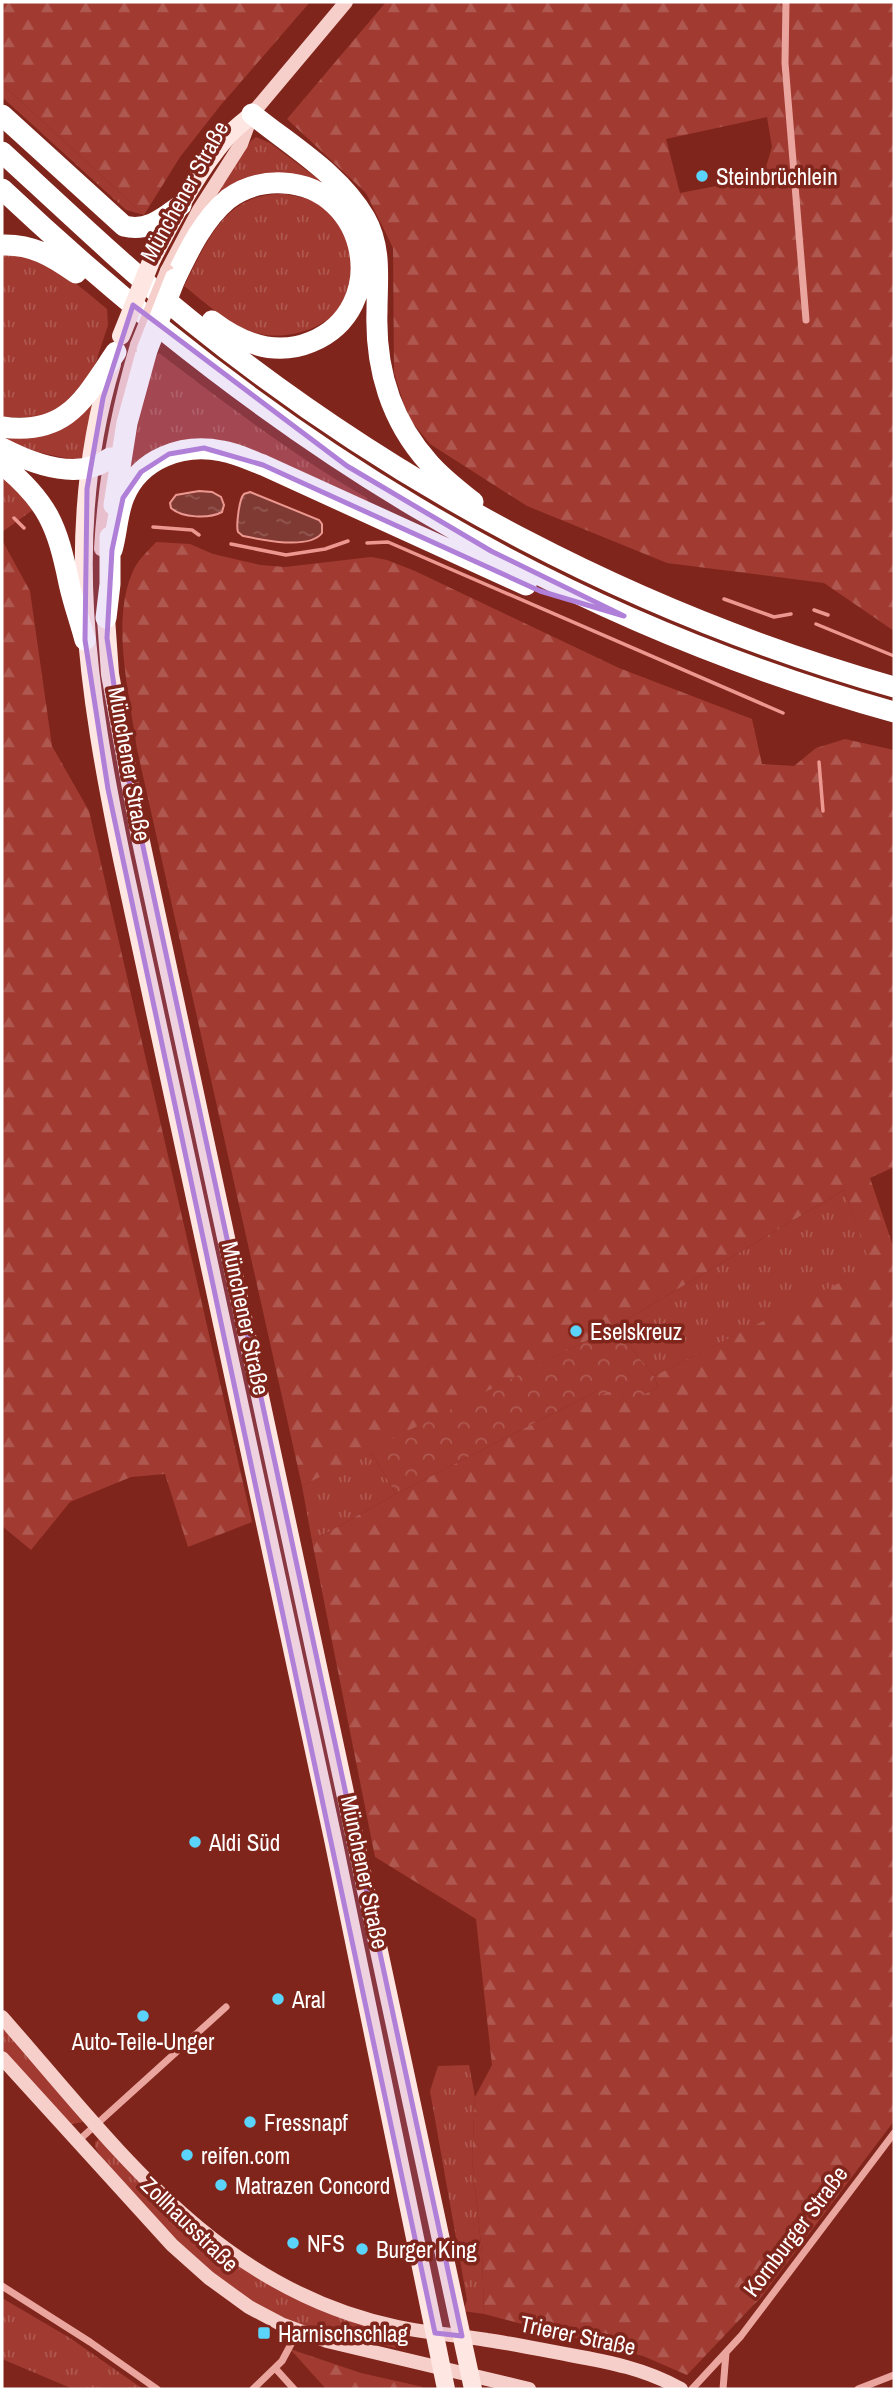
<svg xmlns="http://www.w3.org/2000/svg" width="896" height="2391" font-family="'Archivo Narrow',sans-serif">
<style>
.grass{fill:url(#grass-tufts)}
.forest{fill:url(#forest-firs);fill-rule:evenodd}
.park{fill:url(#park-crowns)}
.water{fill:url(#water-ripples);stroke:#ec9891;stroke-width:2}
.lines{fill:none;stroke-linecap:round;stroke-linejoin:round}
.stream{stroke:#ec9891;stroke-width:3.5}
.minor{stroke:#eaa59f;stroke-width:7}
.secondary{stroke:#f7cfca;stroke-width:14}
.primary{stroke:#fee6e2;stroke-width:18}
.motorway{stroke:#fff;stroke-width:21}
.secondary-bridge{stroke:#f7cfca;stroke-width:14}
.primary-bridge{stroke:#fee6e2;stroke-width:18}
.motorway-bridge{stroke:#fff;stroke-width:21}
.marked{fill:#b080d9;fill-opacity:0.2;stroke:#b080d9;stroke-width:5;stroke-linejoin:round}
.poi-dot{fill:#5bd4fb;stroke:#80251b;stroke-width:2.5}
.labels{text-anchor:middle;dominant-baseline:central;stroke-width:7;stroke-linejoin:round;paint-order:stroke}
.poi-label{font-size:23px;fill:#fff;stroke:#80251b;text-anchor:start}
.street-label{font-size:23px;fill:#fff;stroke:#80251b}
</style>
<defs>
<pattern id="grass-tufts" width="24" height="20" patternUnits="userSpaceOnUse" patternTransform="scale(1.75)"><rect width="24" height="20" fill="#a13a31"/><path d="M3 7l-1-3M5 7V3M7 7l1-3M15 17l-1-3M17 17v-4M19 17l1-3" fill="none" stroke="#af5850"/></pattern>
<pattern id="forest-firs" width="22" height="20" patternUnits="userSpaceOnUse" patternTransform="scale(1.75)"><rect width="22" height="20" fill="#a13a31"/><path d="M5 1l3.5 6h-7zM16 11l3.5 6h-7z" fill="#af5850"/></pattern>
<pattern id="park-crowns" width="20" height="18" patternUnits="userSpaceOnUse" patternTransform="scale(1.75)"><rect width="20" height="18" fill="#a13a31"/><path d="M2 6a3 3 0 1 1 6 0M12 15a3 3 0 1 1 6 0" fill="none" stroke="#af5850"/></pattern>
<pattern id="water-ripples" width="26" height="14" patternUnits="userSpaceOnUse" patternTransform="scale(1.75)"><rect width="26" height="14" fill="#7f3b33"/><path d="M2 4q2-2 4 0t4 0M15 11q2-2 4 0t4 0" fill="none" stroke="#925852"/></pattern>
</defs>
<rect width="100%" height="100%" fill="#80251b"/>
<path class="grass" d="M2,84L144,215L126,210L2,97Z
M256,137L270,143L326,185L306,181L204,211L251,141Z
M285,194C294,196 304,197 312,201C347,219 363,267 343,303C327,330 285,341 256,333C228,325 206,303 184,286C208,240 225,192 285,194Z
M2,253C44,255 76,283 107,309L108,325L93,371L60,409L40,417H2Z
M159,353C226,404 294,456 367,498L368,502L222,441C177,432 162,449 130,475C125,440 146,391 155,356Z
M91,406L94,407L83,456L79,461L37,452L2,439V433L80,416Z
M2,473L34,509L2,532Z
M844,1190L872,1268L654,1376L614,1327Z
M370,1450L396,1494L312,1541L302,1486Z
M2,2022L86,2119L83,2122L72,2124L64,2119L2,2049Z
M469,2065L475,2097L472,2159L482,2254L484,2314L463,2311L467,2300L430,2091L438,2066Z
M99,2139L246,2270L405,2333L406,2350C370,2342 332,2337 297,2325C215,2295 157,2220 101,2157L95,2147V2142Z
M2,2298L70,2338L143,2389H73L2,2359Z"/>
<path class="forest" d="M2,2H310L220,106L180,157L144,215L2,84Z
M386,2H894V631L824,583L667,563L527,506L430,444L408,417L394,373L393,248L366,193L287,119ZM767,117L772,147L763,177L680,193L666,139Z
M2,540L30,591L52,746L89,811L252,1522L188,1547L165,1474L131,1477L70,1502L31,1550L2,1526Z
M156,542L190,544L213,554L260,565L285,567L371,557L387,560L415,571L619,668L752,719L762,764L794,766L816,748L845,739L894,750V1167L870,1178L894,1249V2121L762,2296L687,2375L643,2356L484,2314L482,2254L472,2159L475,2097L492,2065L476,1919L375,1857L312,1541L396,1494L597,1391L611,1390L621,1393L627,1403L658,1387L654,1376L871,1267L844,1190L614,1327L302,1486L137,749C130,696 109,617 135,567C140,558 149,550 156,542Z
M290,2349L361,2373L423,2387V2389H326Z"/>
<path class="park" d="M614,1327L654,1376L658,1387L627,1404L621,1393L614,1396L611,1391L599,1396L597,1391L396,1494L370,1450Z"/>
<path class="water" d="M199,491L212,492L221,497L224,505L222,512C209,519 182,518 171,508L170,503L176,495Z
M250,492L319,520L322,524V533C309,550 262,540 243,536L238,532C236,526 239,499 244,494C246,493 248,493 250,492Z"/>
<g class="lines">
<path class="stream" d="M14,518L24,528
M153,527L192,530L199,535
M367,543L388,542L783,713
M231,544L286,555L325,549L348,541
M724,599L774,617L791,614
M814,610L828,615
M816,624L894,656
M819,762L823,811"/>
<path class="minor" d="M786,2L785,63L806,320
M78,2141L226,2007
M2,2286L90,2342L157,2389
M275,2368L294,2389
M253,2389L282,2361L298,2331
M692,2389L741,2336L894,2133
M723,2389L726,2353
M858,2389L894,2375"/>
<path class="secondary" d="M167,271L199,210L241,144L252,114L346,2
M101,549C105,479 117,412 137,345
M2,2017C116,2147 217,2290 398,2327C427,2333 457,2335 487,2340C515,2344 542,2350 570,2355C609,2362 646,2369 681,2389
M2,2058L172,2245L209,2278L249,2307L281,2324L327,2341L529,2389"/>
<path class="primary" d="M152,259C173,219 197,171 227,137C234,129 244,122 252,114
M112,364C61,531 88,693 122,859L333,1839L446,2389
M106,618L110,674L140,837L473,2389"/>
<path class="motorway" d="M252,114C291,146 339,173 365,218C382,248 377,279 377,311C375,368 391,421 429,463C442,478 458,490 473,502
M2,115L124,226C148,232 163,218 181,205
M2,152C64,209 126,268 191,321C399,489 637,614 894,687
M2,189C265,437 544,614 894,712
M2,245C32,244 52,256 76,273
M175,279C189,250 203,220 228,199C244,187 263,182 283,183C369,187 392,309 311,342C275,357 241,343 212,321
M2,427C67,436 84,399 116,352
M2,448C33,464 79,481 110,458
M2,464C48,502 57,525 69,583C73,602 80,621 85,640
M114,505L127,423L147,350
M112,550C117,533 117,514 124,497C140,458 183,443 222,451C236,453 249,460 263,465L526,585
M106,618L110,584V537"/>
<path class="secondary-bridge" d="M137,345L167,271"/>
<path class="primary-bridge" d="M121,336L152,259"/>
<path class="motorway-bridge" d="M147,350L175,279"/>
</g>
<path class="marked" d="M133,305L347,466L491,551L624,616L540,591L263,465L204,448L169,454L141,472L123,498L112,550L107,638L126,767L462,2336L435,2333L108,789L85,640L87,489L103,398Z"/>
<g class="poi-dot">
<circle cx="702" cy="176" r="7"/>
<circle cx="576" cy="1331" r="7"/>
<circle cx="195" cy="1842" r="7"/>
<circle cx="278" cy="1999" r="7"/>
<circle cx="143" cy="2016" r="7"/>
<circle cx="250" cy="2122" r="7"/>
<circle cx="187" cy="2155" r="7"/>
<circle cx="221" cy="2185" r="7"/>
<circle cx="293" cy="2243" r="7"/>
<circle cx="362" cy="2249" r="7"/>
<rect x="257" y="2326" width="14" height="14" rx="3.5"/>
</g>
<g class="labels">
<g class="poi-label">
<text x="716" y="176">Steinbrüchlein</text>
<text x="590" y="1331">Eselskreuz</text>
<text x="209" y="1842">Aldi Süd</text>
<text x="292" y="1999">Aral</text>
<text x="143" y="2041" text-anchor="middle">Auto-Teile-Unger</text>
<text x="264" y="2122">Fressnapf</text>
<text x="201" y="2155">reifen.com</text>
<text x="235" y="2185">Matrazen Concord</text>
<text x="307" y="2243">NFS</text>
<text x="376" y="2249">Burger King</text>
<text x="278" y="2333">Harnischschlag</text>
</g>
<g class="street-label">
<text transform="translate(184 191) rotate(-61)">Münchener Straße</text>
<text transform="translate(130 764) rotate(80)">Münchener Straße</text>
<text transform="translate(246 1318) rotate(78)">Münchener Straße</text>
<text transform="translate(365 1872) rotate(78)">Münchener Straße</text>
<text transform="translate(190 2224) rotate(44)">Zollhausstraße</text>
<text transform="translate(795 2231) rotate(-53)">Kornburger Straße</text>
<text transform="translate(578 2335) rotate(12)">Trierer Straße</text>
</g>
</g>
<rect width="896" height="2391" fill="none" stroke="#ffffff" stroke-width="7"/>
</svg>
